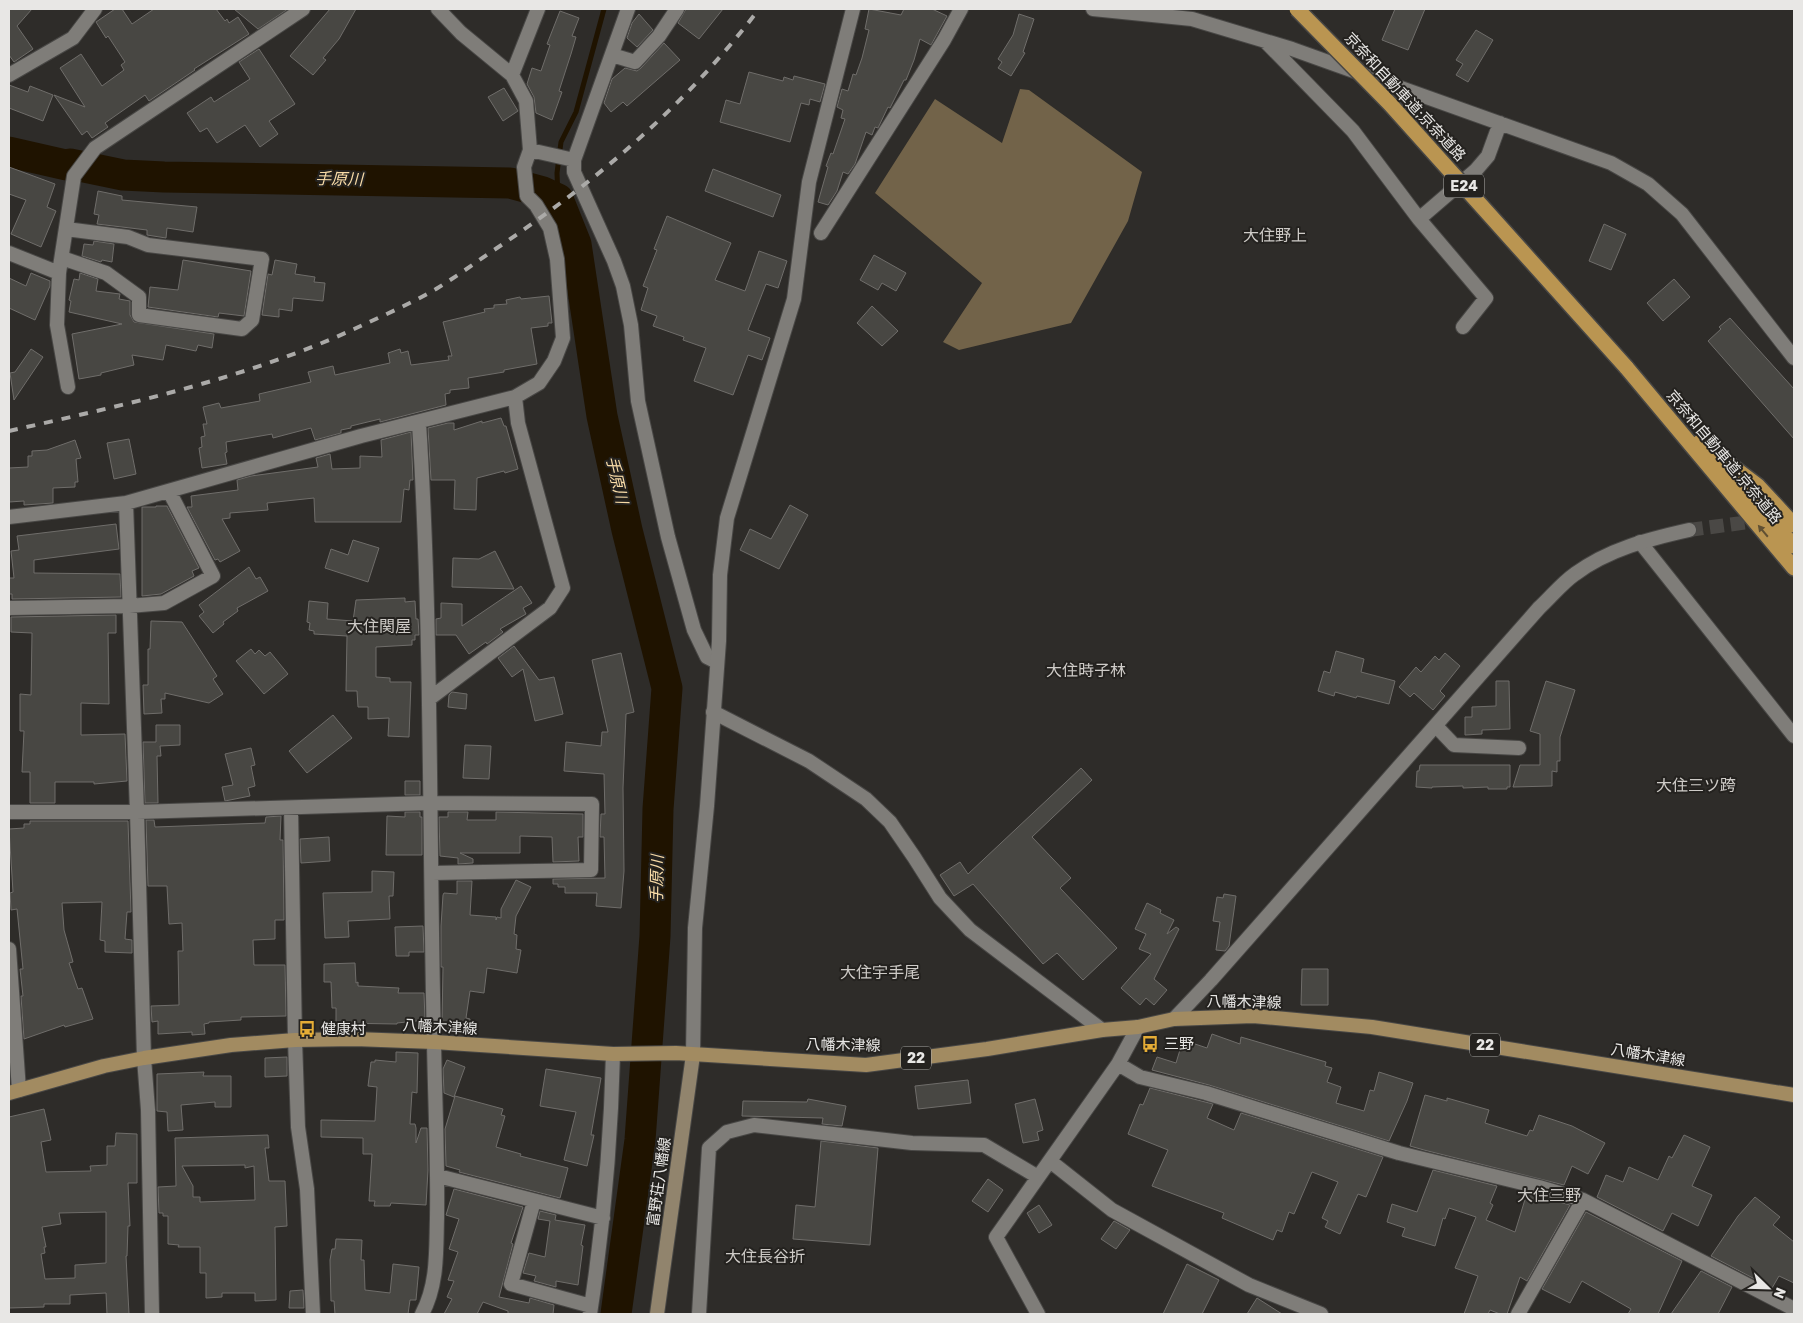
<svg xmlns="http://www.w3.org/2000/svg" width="1803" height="1323" font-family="Rubik,'Noto Sans JP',sans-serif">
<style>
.forest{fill:#726349}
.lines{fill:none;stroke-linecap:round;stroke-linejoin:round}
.stream{stroke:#1f1300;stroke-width:5}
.river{stroke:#1f1300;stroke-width:31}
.building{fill:#484743;stroke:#6f6d6a;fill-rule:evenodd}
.tertiary-tunnel{stroke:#4a4845;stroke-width:14;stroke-dasharray:14 7;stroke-linecap:butt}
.minor-casing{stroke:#484745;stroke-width:16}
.tertiary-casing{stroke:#484745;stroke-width:16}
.secondary-casing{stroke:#484745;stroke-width:16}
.primary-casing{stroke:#484745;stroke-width:16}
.motorway-casing{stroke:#484745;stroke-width:18}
.minor{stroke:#7f7d79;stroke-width:14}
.tertiary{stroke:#7f7d79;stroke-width:14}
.secondary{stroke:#91846d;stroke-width:14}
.primary{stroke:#a28b61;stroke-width:14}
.motorway{stroke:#ba9551;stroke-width:15}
.rail{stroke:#abaaa8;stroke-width:4;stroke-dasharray:9 9;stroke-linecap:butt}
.motorway-bridge-casing{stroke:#484745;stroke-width:18;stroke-linecap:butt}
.motorway-bridge{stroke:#ba9551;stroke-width:15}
.oneway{fill:#605033}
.labels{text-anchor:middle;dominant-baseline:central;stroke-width:4;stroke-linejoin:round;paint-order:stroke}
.shield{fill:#24221f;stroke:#adacaa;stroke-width:1}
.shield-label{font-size:14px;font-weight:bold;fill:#e8e7e5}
.street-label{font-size:15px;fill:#e8e7e5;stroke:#24221f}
.poi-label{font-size:15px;fill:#e8e7e5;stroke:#24221f;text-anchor:start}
.water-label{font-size:16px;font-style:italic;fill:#f8dba7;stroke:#24221f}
.neighbourhood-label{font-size:16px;fill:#cecbc7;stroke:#24221f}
</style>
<rect width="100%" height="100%" fill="#2e2c29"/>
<path class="forest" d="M1020,89L1029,90L1142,172L1128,221L1071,323L959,350L943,342L982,283L875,193L935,99L1002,143Z"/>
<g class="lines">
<path class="stream" d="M558,199L557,173L561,142L576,112L604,9"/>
<path class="river" d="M9,152L66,165L70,164L123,175L164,177L510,183L543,192L558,199L576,244L602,416L627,530L667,688L658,809L655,936L640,1140L616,1314"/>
</g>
<path class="building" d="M9,9H32L17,26L33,49L14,62L9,55Z
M115,9H122L132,24L154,9H216L225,21L227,19L229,23L238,17L249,34L194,69L195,70L149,101L145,95L105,123L108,127L92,138L87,131L82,135L54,95L85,107L60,68L81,54L102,86L124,70L121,65L125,62L108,36L106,38L96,22Z
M234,9H288L258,29Z
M330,9H356L339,39L323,58L326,60L313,75L290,56Z
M686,9H723L699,39L678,23Z
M869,9L901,15L904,9H932L947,16L931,45L920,39L914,60L906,80H904L890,108L888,107L878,128L875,127L872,135L866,132L855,164L848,174L843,172L837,191L828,205L818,202L828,167L826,166L831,153L833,154L845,119L841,118L843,110L837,107L842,89L848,91L853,74L856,75L862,58L869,30L865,29Z
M1395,9H1425L1408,50L1382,40Z
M560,11L579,18L572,36L576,37L571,54L559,91L562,92L552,120L536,113L534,97L527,84L532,68L541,71L550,45L547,44Z
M639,14L653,30L637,47L627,38L632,23Z
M1019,14L1034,19L1023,52L1025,53L1011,76L998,68L1002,62L998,59L1013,35Z
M1476,30L1493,40L1468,82L1456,75L1463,64L1456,60Z
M664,43L680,60L627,106L623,102L611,112L604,103L612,79L625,68L637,71L641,68Z
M259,49L295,104L269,121L278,134L260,147L245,125L217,143L207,128L200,132L187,113L211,97L214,102L250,79L239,62Z
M749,72L783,81L784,77L793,80L794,76L825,84L820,102L810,99L809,105L801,103L790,142L720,122L726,100L740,104Z
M9,85L28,92L30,86L53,95L43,121L9,108Z
M504,88L518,111L503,121L488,97Z
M9,167L55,184L47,207L56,211L41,247L11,234L26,200L9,194Z
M713,169L781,195L773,217L705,191Z
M98,191L122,196V200L197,207L193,232L167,228L166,238L147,235V230L97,224L99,215L94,214Z
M667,216L731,243L715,280L745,291L759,251L787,261L778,288L766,284L748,330L770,338L762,360L748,355L733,395L694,381L706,348L683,340L684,337L653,326L657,316L641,310L648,288L643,286L657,250L654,249Z
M1604,224L1626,234L1611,270L1589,261Z
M94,241L114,244L112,262L102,260L101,262L82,256L84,244L93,245Z
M874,255L906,273L896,291L882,283L878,290L860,280Z
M183,260L251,271L244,316L219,313L218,317L148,307L150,287L178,290Z
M275,260L297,264L295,274L315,277L314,282L325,283L323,301L293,298L292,311L279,309V317L262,315L268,274L272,275Z
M31,273L50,281V286L35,320L9,308V278L26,286Z
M80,273L98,279L96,291L120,294L119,299L130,301V315L134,322L214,334L212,348L198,345L196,351L166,345L163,360L132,355L134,365L101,373V375L79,379L72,334L122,324L69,312L71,301L69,300L74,279L79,280Z
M1674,279L1690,297L1663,321L1647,303Z
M549,296L552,323H548V326L531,328L537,364L504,370V372L468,378L469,388L450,390V393L445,394L446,405L380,422V419L351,426V428L341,430V433L315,440L311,428L273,438L272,434L226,442L227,452L225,453L227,464L202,468L199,448L202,447L201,437L205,436L203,424H207L203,407L219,403L221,408L260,401L259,394L311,382L308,372L333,366L335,375L390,363L388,353L400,349L401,353L408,351L411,365L449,360L448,356H452L443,322L485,312L484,309L494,308V305L507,304L506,300L520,297L521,299Z
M872,306L898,331L882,346L857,323Z
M1730,318L1794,389V439L1708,341L1721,329L1719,327Z
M31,349L43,357L14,400L10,373L15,372Z
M501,418L504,426H506L518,469L505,473L504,471L477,478L476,510L454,509L455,480H431L428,428L448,423H454V430L482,421V423Z
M411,432L413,480H410L409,490L404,489L401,522H315L314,498L267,503L268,510L230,513V518L222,519L240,551L220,562L218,559L215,560L187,507H192L191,496L238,490L237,480L251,476L318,467L316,458L330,454L332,469L360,468V456L382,457L381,440Z
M129,439L136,474L114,479L107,443Z
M75,440L81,458L76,459L78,482H75V487L53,488V503L24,505V501L9,502V468L28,467V456H32V451L47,450Z
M790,505L808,515L779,569L740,550L750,529L771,539Z
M156,506H167L199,568L192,571L194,576L161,594L142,596V507H156Z
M116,524L119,549L34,560V573L120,574L121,597L12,599V594H9V578H14L11,551L19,550L17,536Z
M353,540L379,548L368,582L325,568L331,549L348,555Z
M495,551L514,589L452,587L453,558L479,559Z
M249,567L256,579L260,577L268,591L237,608L238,611L223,622L224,624L213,633L199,616L204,612L199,605Z
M521,586L532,603L523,608L526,614L500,629L503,632L487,644L486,642L469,654L456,635H436V619L441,618V603L462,604V626Z
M405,598V602L415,601L416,619H418L419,635H415V640H412V645L376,647V677L390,678V682H411L409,737L388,736L389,718L368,719V707H358L357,691H346L347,636L314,634V631L309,630L310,623L307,622L309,601L328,603L327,619L353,621L356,600Z
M116,615V633H108L109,704L81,703V735L125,734L127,781L94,784V782H55V803H30V772H22L24,731H20V694L31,695L32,633L11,632V617Z
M151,621L182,622L217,676L213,679L223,694L209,703L165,693V699H161L162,713L144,714L143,685H148V649H150Z
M514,646L539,680L554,677L563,714L535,721L523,669L512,677L498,658Z
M251,649L255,654L259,650L265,656L270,652L288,674L264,694L236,661Z
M1336,651L1364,659L1361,672L1395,681L1389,704L1357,696L1356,698L1335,692L1334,696L1318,691L1324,671L1330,673Z
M621,653L634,712L626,714L623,788L624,871L621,908L596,906L597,893H565V887H558V884H553V879L605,878L604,837H600L601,814H605L604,774L564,771L566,742L601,746L602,732H608L592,660Z
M1445,653L1460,666L1440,691L1445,696L1433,710L1414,693L1410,697L1399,687L1416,667L1421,672L1435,656L1439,660Z
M1496,681H1509L1510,729L1482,730V734L1465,735V717H1472V707L1496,706Z
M1546,681L1575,690L1560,737V761H1557V772L1552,771V786L1513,787L1520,765H1540V734L1530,731Z
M452,692L467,694L466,709L448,707L449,695Z
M333,715L352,738L307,773L289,751Z
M156,725H180V745L160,746L161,756H157L158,803H145L143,742H156Z
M465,745L491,746L489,779L463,778Z
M251,748L255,765L251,766L255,786L248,788L250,796L225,801L222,787L233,785L225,754Z
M1420,765H1510V787H1507V789H1488V787L1463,788V786L1432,787V788L1416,787L1417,771H1419Z
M1081,768L1092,780L1032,837L1071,878L1060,888L1117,948L1083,980L1057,953L1043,964L973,884L954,896L940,875L960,862L968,874Z
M405,781H420V795H405Z
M405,812H420V817H422V855H386L387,816L405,817Z
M448,812H468L467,820H496V812L583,814V837H578L579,861L553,862L552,837L520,836V853H460L473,859V863L458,864V858L440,856L439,817H448Z
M281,816L280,840H283L284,920H275V939L253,940L254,965H285L286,1016L241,1017V1020L209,1022V1023L204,1024L205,1034L192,1035V1032L158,1034V1021L152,1022L151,1006L179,1005L178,951H183L182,923L169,924L167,886H148L146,820H154L155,827L265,823L266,817Z
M30,821H128L131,912H127L125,939L132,940V953L105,952V941L100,940L102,902L62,903L64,930L73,962L69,963L78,989L82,988L93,1019L65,1027L64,1025L24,1039L21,996H23L20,969H23L17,909L11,910L10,893L13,892L12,876L9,829L24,828V824H30Z
M329,837L330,861L301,863L300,839Z
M372,871L394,872L393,896H389L390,919L348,921L349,937L325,938L323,893L372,892Z
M516,880L531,887L516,916L514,934L517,935L516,949L521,950L517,973L487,968L484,993L470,991L466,1018L470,1019L468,1033L448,1030L449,1025L442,1024L443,967H441V926L443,895L444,893L457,894V881H472L470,915L496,917V920L497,917L501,918V909Z
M1224,894L1236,896L1229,946L1225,951L1216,950L1220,922L1213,921L1217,897L1223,898Z
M1147,903L1161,910L1160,913L1174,920L1167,934L1176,927L1179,929L1154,979L1167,990L1154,1005L1146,998L1140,1005L1121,988L1151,954L1139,949L1146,934L1135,929Z
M423,926L424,952H409V956H396L395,927Z
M355,963L356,983L358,982V986L399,988L398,993H424L425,1020L397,1023V1024L336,1023V1008H332L331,982H324V964Z
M1302,969H1328V1005H1301Z
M1212,1034L1240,1044L1241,1037L1326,1062L1325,1066L1332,1068L1327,1082L1341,1087L1336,1103L1364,1111L1370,1090L1374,1091L1379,1072L1413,1083L1407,1101L1389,1141L1209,1085L1152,1070L1157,1057L1176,1063L1183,1040L1207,1048Z
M396,1052L418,1053L417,1093L412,1092L410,1124H415L416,1128V1143L421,1128H427L428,1170L426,1205L391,1203L390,1206H374L375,1201H369L372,1154H363V1138L321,1137V1120L375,1121L377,1087L368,1086L371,1062H375V1060L396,1062Z
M287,1057V1076L265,1077V1058Z
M447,1060L465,1067L454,1097L444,1093L443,1069Z
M546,1069L601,1078L591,1135H594L587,1166L564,1160L576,1112L540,1106Z
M204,1072L203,1076H231V1107H215V1102L181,1105L183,1130L168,1131L167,1112L157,1111V1074Z
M968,1080L971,1103L918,1109L915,1086Z
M1150,1088L1213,1104L1207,1118L1234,1130L1241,1113L1383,1157L1366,1197L1358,1194L1340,1234L1325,1227L1328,1221L1322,1218L1338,1182L1312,1172L1294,1214L1289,1212L1282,1232L1277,1230L1273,1240L1222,1218L1224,1213L1152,1186L1168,1150L1128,1134L1140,1104L1143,1105Z
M1425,1095L1447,1101V1098L1489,1110L1485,1123L1527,1136L1530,1130L1533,1131L1539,1115L1572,1126L1605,1143L1588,1174L1572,1166L1564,1185L1424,1150L1410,1146Z
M455,1096L503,1109L501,1115L505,1116L496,1147L521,1154L520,1156L568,1168L560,1198L459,1172L460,1170L446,1166L445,1129Z
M808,1099L846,1106L842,1126L822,1124L823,1118L742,1116L743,1101L807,1102Z
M1035,1099L1043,1130L1037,1132L1039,1140L1023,1143L1015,1104Z
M44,1109L51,1140L41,1142L46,1172L91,1171L90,1166L107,1165V1146H115L116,1133L137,1134V1183H128L130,1226H128L127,1256H126L129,1314H107L106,1293L70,1295V1304H44V1307L9,1308V1117ZM106,1212V1263L75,1265V1278L45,1279L41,1254L45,1253L44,1247H46L42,1227L61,1224L59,1213Z
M268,1135L269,1148H265L269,1181H285L287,1226L275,1227L276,1300L255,1301V1293H222V1297L206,1298V1273H200V1247H178L179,1245L168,1244V1216H163V1213H159L158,1187L176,1186L175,1138ZM245,1165V1168L254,1166L255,1200L200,1202V1197H193V1186L182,1166Z
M1684,1135L1710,1147L1692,1186L1712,1195L1698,1226L1672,1213L1663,1231L1597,1197L1606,1175L1623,1182L1629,1167L1658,1180L1669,1156L1672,1158Z
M821,1141L878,1148L870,1245L793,1239L796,1205L815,1207Z
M1433,1170L1497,1186L1490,1203L1493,1205L1486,1220L1515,1232L1527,1193L1570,1205L1527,1281L1520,1277L1507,1314H1500L1490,1310L1488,1314H1464L1478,1276L1455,1268L1476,1217L1449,1208L1445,1219L1443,1218L1435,1246L1402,1236L1405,1228L1387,1222L1392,1204L1417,1212Z
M988,1179L1003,1190L988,1212L972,1201Z
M454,1189L523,1207L511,1243L513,1244L499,1297L529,1303L530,1298L554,1305L553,1314H508V1311L483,1302L477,1314H444L452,1299L447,1297L454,1281L448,1280L458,1252L449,1249L459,1219L446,1215Z
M1755,1197L1780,1217L1773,1225L1794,1242V1283L1779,1276L1772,1288L1711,1256L1738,1216Z
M1039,1205L1052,1225L1039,1233L1027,1213Z
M540,1211L556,1215L555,1220L585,1225L581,1245L583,1246L578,1285L556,1281V1287L534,1281L536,1276L523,1273L529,1253L545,1257L550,1221L538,1219Z
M1586,1212L1682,1261L1658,1314H1628L1631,1309L1582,1281L1570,1303L1542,1289Z
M1114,1221L1130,1230L1116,1249L1101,1239Z
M336,1239L362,1240L361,1260H364L365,1290L390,1293L393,1264L419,1267L416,1300H410L408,1314H335L334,1301H331L330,1260L332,1249H335Z
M1187,1264L1219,1280L1202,1314H1163Z
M1701,1271L1732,1287L1718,1314H1671Z
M303,1290L304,1308H289L290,1291Z
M1257,1298L1282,1314H1247Z"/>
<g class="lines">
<path class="tertiary-tunnel" d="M1689,530L1764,520"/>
<g class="minor-casing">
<path id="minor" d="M1093,9L1192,19L1292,49L1611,163L1648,184L1682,214L1794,358
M1267,43L1353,131L1419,219L1486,298L1463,327
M612,55L635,62L659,36L677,9
M9,75L73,38L95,9
M512,75L538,9
M530,150L574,160V172L614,261L623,286L631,325L638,401L668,537L694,630L707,657L717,662
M574,160L628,9
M1419,219L1476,170L1488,156L1500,123
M821,233L944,40L961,9
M9,253L59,273
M62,258L106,273L139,297V315L242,329L252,320L262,259L148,245L128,237L66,229
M68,387L57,325L59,273L74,176L95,148L303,9
M419,423C432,629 429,836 434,1043C435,1101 438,1160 437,1218C436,1251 438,1284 422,1314
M126,503L137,812L144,1058L148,1110L152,1314
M9,517L126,503L361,436L515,397L539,383L554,361L563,338L557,259L550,228L536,205L527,196L524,167L530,150L526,101L512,75L461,33L438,9
M1640,542L1794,736
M9,608L129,606L164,603L213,576L169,491
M429,699L550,608L563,588L518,423L515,397
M713,712L809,761L866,799L890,822L914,857L940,898L970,930L1102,1030
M1436,726L1454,745L1519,748
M291,808L295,1040L298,1127L307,1189L313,1314
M9,812H137L429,803L592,804L591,870L432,873
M9,949L19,1090
M1118,1064L1140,1077L1206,1093L1399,1153L1539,1187L1583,1200L1794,1309
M1050,1161L1112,1210L1249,1285L1321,1314
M438,1176L603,1218
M534,1201L511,1284L591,1306
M590,1314C603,1229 611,1141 613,1054
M699,1314L709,1148L727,1132L754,1125L912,1143L984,1145L1038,1177
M1038,1314L996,1237L1118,1064L1138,1027
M1518,1314L1583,1200"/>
</g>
<g class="tertiary-casing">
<path id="tertiary" d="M1174,1019L1211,980L1539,608C1551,597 1562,583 1575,574C1609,549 1649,539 1689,530
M693,1055L695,928L707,806L719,641L720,575L727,518L794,299L809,182L853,9"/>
</g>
<g class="secondary-casing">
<path id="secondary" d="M657,1314L693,1055"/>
</g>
<g class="primary-casing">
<path id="primary" d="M9,1093L104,1066L144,1058L231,1045L295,1040L355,1039L434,1042L613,1054L676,1053L866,1065L987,1049L1102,1030L1138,1027L1174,1019L1253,1016L1372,1027L1794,1095"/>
</g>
<g class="motorway-casing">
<path id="motorway" d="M1626,367L1794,568
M1700,442L1758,486L1794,525
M1718,462L1794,546"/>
</g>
<use href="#minor" class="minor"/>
<use href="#tertiary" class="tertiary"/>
<use href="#secondary" class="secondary"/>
<use href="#primary" class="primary"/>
<use href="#motorway" class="motorway"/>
<path class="rail" d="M9,431C124,405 244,379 352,330C380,317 410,304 436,289C454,278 471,266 488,254C592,185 683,109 759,9"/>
<g class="motorway-bridge-casing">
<path id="motorway-bridge" d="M1297,9L1390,104L1626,367"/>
</g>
<use href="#motorway-bridge" class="motorway-bridge"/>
</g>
<defs><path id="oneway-solid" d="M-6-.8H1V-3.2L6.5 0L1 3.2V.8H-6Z" transform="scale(1.25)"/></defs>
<use class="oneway" href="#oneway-solid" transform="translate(1763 531) rotate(-130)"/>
<defs>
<g id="bus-bare" transform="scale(1.35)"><path d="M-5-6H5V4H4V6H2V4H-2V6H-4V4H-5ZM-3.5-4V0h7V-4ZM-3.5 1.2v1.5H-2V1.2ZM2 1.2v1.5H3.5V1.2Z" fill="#e5ad36" stroke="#24221f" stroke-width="2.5" paint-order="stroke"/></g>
</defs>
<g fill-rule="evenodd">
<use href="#bus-bare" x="307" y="1029"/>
<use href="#bus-bare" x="1150" y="1044"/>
</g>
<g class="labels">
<g class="shield">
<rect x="1444" y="174.5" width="40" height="23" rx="4"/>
<rect x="1470" y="1033.5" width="30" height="23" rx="4"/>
<rect x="901" y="1046.5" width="30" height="23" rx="4"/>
</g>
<g class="shield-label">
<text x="1464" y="186">E24</text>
<text x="1485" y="1045">22</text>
<text x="916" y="1058">22</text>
</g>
<g class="street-label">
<text transform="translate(1405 97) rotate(47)">京奈和自動車道;京奈道路</text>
<text transform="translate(1724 457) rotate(50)">京奈和自動車道;京奈道路</text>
<text transform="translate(1244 1002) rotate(1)">八幡木津線</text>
<text transform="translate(440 1027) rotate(3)">八幡木津線</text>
<text transform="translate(843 1045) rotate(1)">八幡木津線</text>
<text transform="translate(1648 1055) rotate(9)">八幡木津線</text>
<text transform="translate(659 1182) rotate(-82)">富野荘八幡線</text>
</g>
<g class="poi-label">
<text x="321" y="1029">健康村</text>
<text x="1164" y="1044">三野</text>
</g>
<g class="water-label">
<text transform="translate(339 179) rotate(1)">手原川</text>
<text transform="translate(617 480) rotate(77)">手原川</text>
<text transform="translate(657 879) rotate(-89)">手原川</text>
</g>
<g class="neighbourhood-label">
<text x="1275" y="235">大住野上</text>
<text x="379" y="626">大住関屋</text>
<text x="1086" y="670">大住時子林</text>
<text x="1696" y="785">大住三ツ跨</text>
<text x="880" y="972">大住宇手尾</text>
<text x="1549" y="1195">大住三野</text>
<text x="765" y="1256">大住長谷折</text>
</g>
</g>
<rect width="1803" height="1323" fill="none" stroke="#e8e7e5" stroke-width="20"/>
<g transform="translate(1768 1288) rotate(113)" stroke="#24221f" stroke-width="4" paint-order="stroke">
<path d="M0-4L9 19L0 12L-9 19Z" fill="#e8e7e5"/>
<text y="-8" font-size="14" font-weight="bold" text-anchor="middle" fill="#e8e7e5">N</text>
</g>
</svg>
